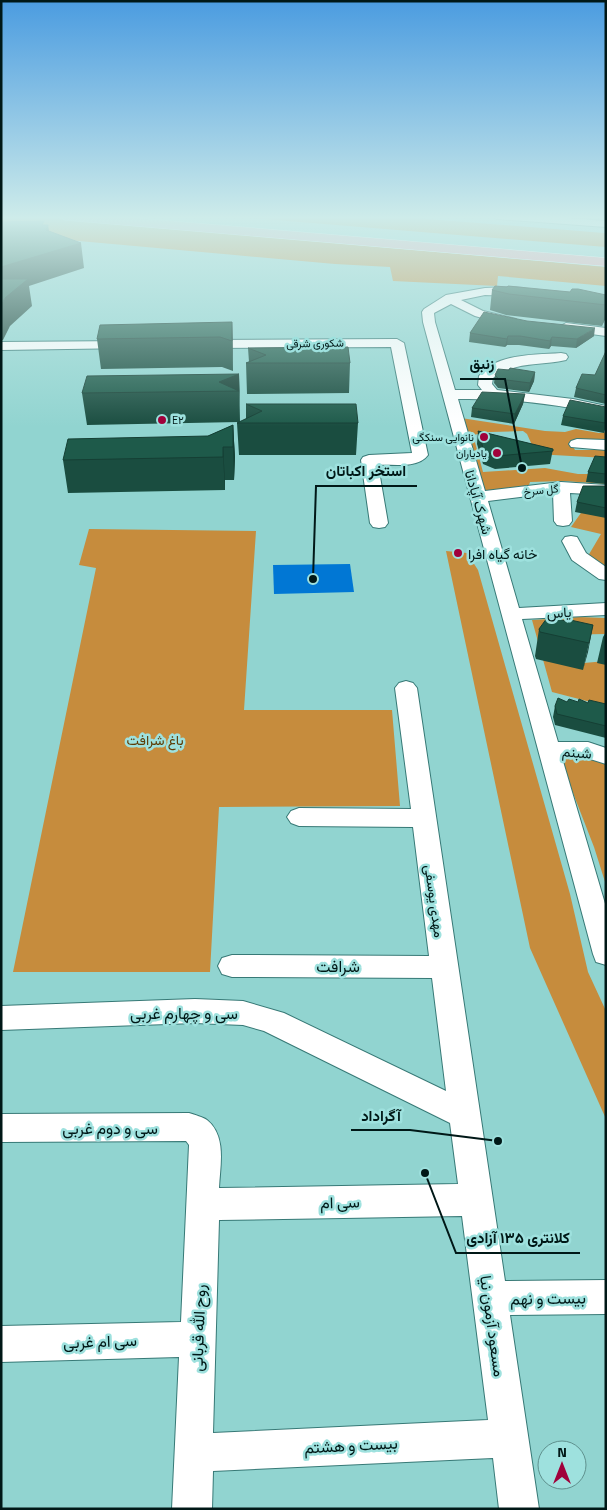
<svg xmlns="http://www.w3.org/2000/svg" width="607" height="1510" font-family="'Titillium Web',Vazirmatn,sans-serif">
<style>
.green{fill:#c68c3d}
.water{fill:#0177d4}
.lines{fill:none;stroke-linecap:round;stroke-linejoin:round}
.minor-casing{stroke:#377976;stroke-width:2}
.highway-casing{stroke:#fff;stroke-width:1}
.minor{fill:#fff;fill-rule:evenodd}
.highway{fill:#f5a3ad;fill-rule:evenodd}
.wall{fill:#1a4d40}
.shaded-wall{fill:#153f34}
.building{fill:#1e5a4a;stroke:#153f34}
.poi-dot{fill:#a0013b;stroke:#9ee1de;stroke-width:2}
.labels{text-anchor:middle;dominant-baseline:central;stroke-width:5;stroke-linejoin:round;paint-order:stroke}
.far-street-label{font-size:11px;fill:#001817;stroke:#9ee1de}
.far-poi-label{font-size:11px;fill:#001817;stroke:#9ee1de;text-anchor:end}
.street-label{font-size:14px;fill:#001817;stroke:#9ee1de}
.poi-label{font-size:14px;fill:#001817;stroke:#9ee1de;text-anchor:start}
.park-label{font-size:14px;fill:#5d3b05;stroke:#9ee1de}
.near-street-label{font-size:16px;fill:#001817;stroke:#9ee1de}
.leader{fill:none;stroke:#001817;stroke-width:2}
.callout-dot{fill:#001817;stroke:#9ee1de;stroke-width:2}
.callout-label{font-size:15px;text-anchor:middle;font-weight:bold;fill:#001817;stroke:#9ee1de;stroke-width:5;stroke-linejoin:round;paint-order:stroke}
</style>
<rect width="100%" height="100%" fill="#91d4d0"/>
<path class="green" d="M1,216H29L606,267V286L498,276L497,286L393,281L390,267L335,264L1,234Z
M228,216H390L604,233H606V247Z
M461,418L545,431L565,432L576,429L599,433L606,432V439L570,441L575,450H606V458L536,454L527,434L523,431L490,432L473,435L483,472L545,468L578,474H606V484L564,481L530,482L528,488L484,493L469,435Z
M583,510L606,516V568L588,556L601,534L571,527Z
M89,529L256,531L244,710H392L400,806L219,807L210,972H13L96,568L79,565Z
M446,551L467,553L478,570L570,894L588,972L606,1011V1119L530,948Z
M579,617L606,618V634L548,635L584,663L606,661V706L552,692L532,620Z
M590,756L606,763V885L594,847L559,757Z"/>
<path class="water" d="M350,564L354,592L274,594L273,565Z"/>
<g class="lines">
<g class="minor-casing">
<path id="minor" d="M492,216H540L606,221V227L497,219Z
M510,287L523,288L529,292L523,296L485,295L461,300L483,311L516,319L517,322L516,325L511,326L475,316L451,304L434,313L435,322L455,390H482L478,385L479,376C496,353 536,355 561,353L566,354L568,357L566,360C540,366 515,361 493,378L492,384L497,390L573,399L606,406V415C557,404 508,398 458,399L485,491L561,482L606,485V495L570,493L572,521L569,525L563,526L557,525L554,521L553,493L488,501L519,608L606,603V615L522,619L558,742H588L606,748V764L587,758H562L606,907V965L596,962L593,954L423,322L422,312L424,309L446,295L485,288Z
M566,323L606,328V336L561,330L559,327Z
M397,339L404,343L428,455C418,469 393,464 378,465L388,523L385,527L379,528L373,527L370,523L361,460L363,457L369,455L412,453L391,347L202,348L195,344L202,340Z
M128,341L135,345L133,348L1,350V342Z
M577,439L606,440V450L571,447L569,444L571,441Z
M571,536L577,537L586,553L606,567V580L599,579L572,560L562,541L565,537Z
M406,681L413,683L417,688L505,1281L606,1280V1314L510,1315L539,1509H499L493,1458L213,1471L212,1509H172L179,1357L1,1362V1326L181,1322L189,1145L186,1141L1,1142V1114L189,1113C195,1115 203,1117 207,1120C227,1136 220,1166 219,1188L458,1184L450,1123L264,1031L243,1025L195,1023L1,1030V1006L195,999L243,1001L284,1013L446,1091L432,978L232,977L222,974L218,966L222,958L232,955L429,956L413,827L299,826L291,823L287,817L291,811L299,808L411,809L395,688L399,683ZM462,1216L488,1420L213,1433L219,1220Z"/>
</g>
<g class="highway-casing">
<path id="highway" d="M59,216H110L606,258V266L65,220Z"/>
</g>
<use href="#minor" class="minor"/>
<use href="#highway" class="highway"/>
</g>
<path class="wall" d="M507,287L606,295V317L602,326L506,315L490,310L492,290Z
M232,322L233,371L222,367L101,369L97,339Z
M470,333L594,336L576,348L551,346L549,349L519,345H507L505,347L469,342Z
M248,348L350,363L349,393L247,394L246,363L249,362Z
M606,351V404L574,397L576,388L595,375Z
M535,372L534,381L529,392L498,388L494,383L495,375Z
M239,374L240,422L246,419V404L358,423L356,455H239L237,423L239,422L87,425L82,393Z
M525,394L523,404L514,424L471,417L472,408Z
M606,407V426L604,433L561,425L563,416Z
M233,425L235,457L234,480H225V490L68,493L63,460L208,436Z
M478,431L553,449L550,464L495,469L483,464L477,444Z
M606,457V484L586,482L588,472Z
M606,486V518L575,512L577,502Z
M555,621H565L593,625L583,670L536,659L535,656L539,629Z
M606,632V665L597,663L603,637Z
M567,702L606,704V738L555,725L553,717L555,706Z"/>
<path class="shaded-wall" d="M48,225L52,249L81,243L84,268L29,286L32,306L10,326L3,340H1V305L5,298L1,295V267L46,230Z
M606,308V317L602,326Z
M232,322L233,352V371L232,341Z
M595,328L594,336L576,348L577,339Z
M508,336L507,345L505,347L507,339Z
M552,337L551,346L549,349L550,341Z
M535,372L534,381L529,392L530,383Z
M239,374L240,405L239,391L219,382Z
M525,394L523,404L514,424L515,414Z
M233,425L235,457L234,480L233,447Z
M223,447L225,480V490L223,457Z
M593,625L588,652L583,670Z"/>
<path class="building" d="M44,221L42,225H48L46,230L81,243L1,267V222Z
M1,279H28L5,298L1,305Z
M495,286L507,287L508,286L570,292L572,289H578L606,295V305L509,294L492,290Z
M484,312L527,321L595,328L577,339L552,337L550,341L520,336H508L507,339L470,333Z
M232,322V341L220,337L97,339L100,325Z
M348,347L350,363H246L266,355L248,348Z
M606,351V395L576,388L582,374L595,375Z
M510,368L535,372L530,383L499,379L495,375L498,369L509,370Z
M239,374L219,382L239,391L82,393L87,376Z
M482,392L525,394L515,414L472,408Z
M570,400L606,407L605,423L563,416Z
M246,404H356L358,423H237L262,411Z
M233,425V447H223V457L63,460L68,439L208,436Z
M478,431L553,449V451L497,456L484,451Z
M595,456L606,457V474L588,472Z
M583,486H606V508L577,502Z
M547,618L555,621L557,618L565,621L566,619L593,625L589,643L540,632L539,629Z
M558,698L567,702L569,699L578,702L579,699L588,703L589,700L606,704V726L557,714L555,706Z"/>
<linearGradient id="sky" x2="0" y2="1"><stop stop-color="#4b9ce0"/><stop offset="0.51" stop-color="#ceecea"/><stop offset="1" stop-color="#ceecea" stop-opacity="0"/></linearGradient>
<rect width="607" height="427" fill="url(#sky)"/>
<g class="poi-dot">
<circle cx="162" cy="420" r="5"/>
<circle cx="484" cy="437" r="5"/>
<circle cx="497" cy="453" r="5"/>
<circle cx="458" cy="553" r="5"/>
</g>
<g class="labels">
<g class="far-street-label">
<text transform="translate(315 343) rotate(-1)">شکوری شرقی</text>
<text transform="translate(541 490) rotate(-6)">گل سرخ</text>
</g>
<g class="far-poi-label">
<text x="172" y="420" text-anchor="start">E۲</text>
<text x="474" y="437">نانوایی سنکگی</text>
<text x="487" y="453">یادیاران</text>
</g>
<g class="street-label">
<text transform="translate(479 502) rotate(74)">شهرک آپادانا</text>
<text transform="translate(559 612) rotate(-3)">یاس</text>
<text transform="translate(577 752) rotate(5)">شبنم</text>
<text transform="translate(435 901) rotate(82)">مهدی یوسفی</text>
</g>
<g class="poi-label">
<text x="468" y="553">خانه گیاه افرا</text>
</g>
<g class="park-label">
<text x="155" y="739">باغ شرافت</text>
</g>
<g class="near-street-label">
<text x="338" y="966">شرافت</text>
<text x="184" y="1013">سی و چهارم غربی</text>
<text x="110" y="1128">سی و دوم غربی</text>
<text transform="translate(340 1202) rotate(-1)">سی ام</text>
<text transform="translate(548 1298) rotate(-1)">بیست و نهم</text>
<text transform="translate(493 1326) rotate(82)">مسعود آزمون نیا</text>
<text transform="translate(198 1328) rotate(-88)">روح الله قربانی</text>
<text transform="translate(100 1341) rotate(-2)">سی ام غربی</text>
<text transform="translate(351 1445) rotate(-3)">بیست و هشتم</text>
</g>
</g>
<path class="leader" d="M522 468L505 379H460M313 579L316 486H417M498 1141L410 1130H351M425 1173L456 1253H580"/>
<g class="callout-dot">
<circle cx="522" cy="468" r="5"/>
<circle cx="313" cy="579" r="5"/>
<circle cx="498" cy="1141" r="5"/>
<circle cx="425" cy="1173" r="5"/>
</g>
<g class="callout-label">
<text x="482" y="369">زنبق</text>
<text x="366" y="476">استخر اکباتان</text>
<text x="381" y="1121">آگراداد</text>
<text x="518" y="1243">کلانتری ۱۳۵ آزادی</text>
</g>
<rect width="607" height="1510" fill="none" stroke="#001817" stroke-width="5"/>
<g transform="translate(562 1465)"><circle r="24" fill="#9ee1de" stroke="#5f918e"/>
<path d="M0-4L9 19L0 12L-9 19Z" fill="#a0013b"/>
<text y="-8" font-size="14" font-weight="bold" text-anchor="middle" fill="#001817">N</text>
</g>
</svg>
